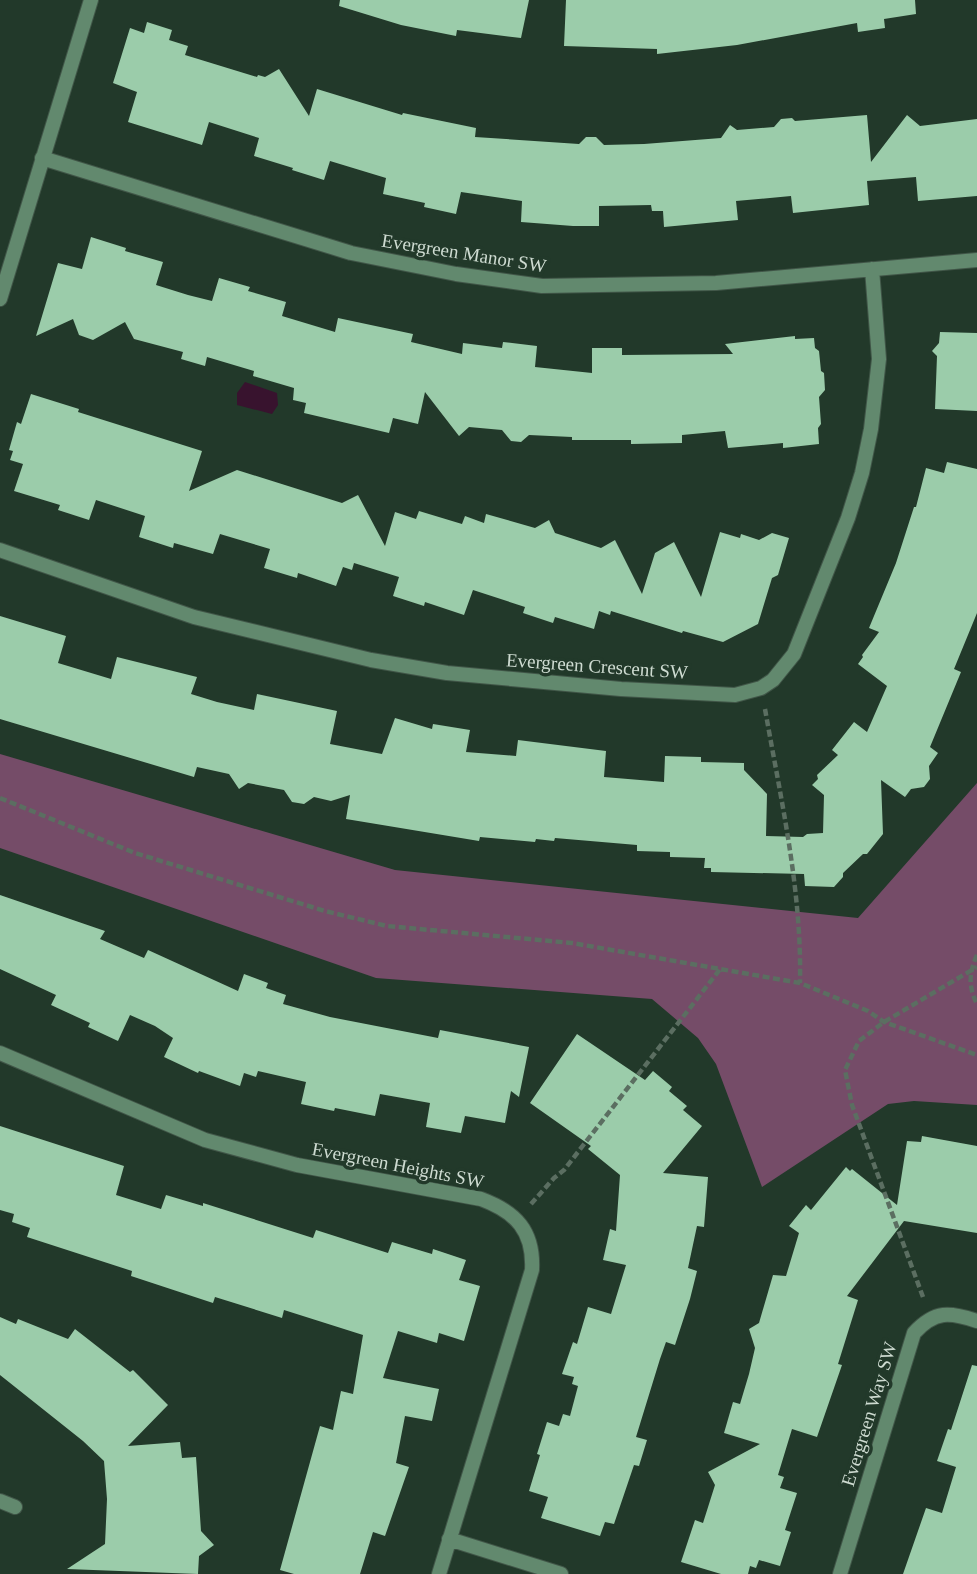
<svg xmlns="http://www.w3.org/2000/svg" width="977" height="1574" font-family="Georgia,serif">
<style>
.green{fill:#754c68}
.water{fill:#38132e}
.building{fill:#9bccaa}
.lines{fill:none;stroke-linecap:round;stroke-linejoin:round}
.minor-casing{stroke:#415648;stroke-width:16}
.path{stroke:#5b6e61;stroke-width:4.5;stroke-dasharray:7 3.5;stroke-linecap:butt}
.minor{stroke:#62896e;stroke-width:14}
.labels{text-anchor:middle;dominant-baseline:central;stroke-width:7;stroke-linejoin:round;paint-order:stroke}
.street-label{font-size:19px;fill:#cedbd1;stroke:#22392a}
</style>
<rect width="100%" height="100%" fill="#22392a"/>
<path class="green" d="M0,754L395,870L858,918L977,783V1105L914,1101L888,1104L762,1187L716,1064L698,1038L652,999L376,978L0,848Z"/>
<path class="water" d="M245,382L277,393L278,405L272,414L237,405V393Z"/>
<path class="building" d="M340,0H529L521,38L457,30L456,36L401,25L339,6Z
M566,0H915L916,14L884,19L885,28L858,32L857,23L737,45L657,54V49L564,46Z
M147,22L172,30L169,40L188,46L185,55L257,77L258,75L265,77L279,69L309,116L317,89L402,115L403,113L476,128L475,137L579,144L586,137H596L604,145L644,144L721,138L730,125L737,130L774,127L781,119L792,118L795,121L867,115L871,162L907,115L920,126L977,119V196L918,201L916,177L867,181L869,205L793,213L791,196L736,201L738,220L664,227L663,211H652L651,205L599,206V226H573L521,222L522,201L461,192L456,214L424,207L425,203L383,194L386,178L330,161L324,180L292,170L293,168L254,156L259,138L209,122L202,145L128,122L137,92L113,83L130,28L144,33Z
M91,237L126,248L125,251L163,262L156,285L188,295L212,301L219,278L250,287L248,291L286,302L282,316L335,332L338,318L413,334L411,342L462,354L463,343L502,348L503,342L537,346L535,367L592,373V348H622V355L733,354L725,344L795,336V339L814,338L815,348L819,351L821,371L824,373L825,390L819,397L821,424L818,428L819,444L783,448V443L728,448L725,431L682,435V443L631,444V440H572V437L529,435L521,442L511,441L502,430L469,427L459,436L425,392L418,424L393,418L389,433L304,413L306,403L293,400L294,388L253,376L254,371L207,357L205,366L181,359L183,352L134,339L125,322L93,340L79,335L73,319L36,336L58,263L82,269Z
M940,332L977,333V411L935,409L937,356L932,351L939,343Z
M31,394L79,409L78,412L202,451L189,491L237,470L342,503L358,495L385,546L395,512L416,519L419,511L462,524L465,516L484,523L486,514L535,528L549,520L555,533L601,548L615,540L642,594L655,553L674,542L701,597L720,532L740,538L741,534L759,540L772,533L789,538L778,575L772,578L758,624L723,642L683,631L682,633L611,611L610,615L599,611L594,629L555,617L553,623L523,613L525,607L473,590L464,615L425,602L424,606L393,596L399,577L354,563L352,570L343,567L336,586L298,573L297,578L264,568L270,549L220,534L213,554L174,543L173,548L139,537L145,516L96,500L89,520L58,510L60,505L14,491L23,464L10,460L13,451L9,450L17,422L21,424Z
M947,462L977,469V613L954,669L961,672L930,747L938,753L929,766L930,779L924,787L911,789L905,797L881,780L883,834L867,854H863L843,873V877L834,887L805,886L804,874L711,872V868H704L705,858L670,857V852L637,851V845L555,838L554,841L536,839L535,842L480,837L479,841L346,819L350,795L331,801L314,797L304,804L292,802L284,790L248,783L239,789L229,774L197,767L194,777L0,719V616L66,636L58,663L111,679L117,657L197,677L191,694L217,702L254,710L257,694L337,711L330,744L382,754L395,718L432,729L433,724L470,730L466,752L516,756L518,740L606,751L604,777L664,782L665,756L701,757V762L744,763V770L767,794L766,836L803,837L807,834L823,833L824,795L812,785L818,779L817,775L838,755L832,750L854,722L867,732L887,686L858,664L863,657L862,655L879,632L869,628L896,563L914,507H916L926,468L944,473Z
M0,895L105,931L100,939L144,958L148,950L238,991L244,974L268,983L266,988L286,995L283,1004L330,1017L438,1038L440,1030L529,1047L519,1097L511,1091L505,1123L465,1116L461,1133L426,1127L430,1103L380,1094L375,1116L335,1108L334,1111L301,1104L306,1082L258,1071L256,1077L244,1073L240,1086L199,1071L198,1073L164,1057L173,1038L155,1026L130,1015L118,1041L88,1027L90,1023L51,1005L56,995L0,969Z
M577,1034L645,1080L653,1071L672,1087L669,1091L687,1106L683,1110L702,1126L663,1173L708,1177L704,1227L697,1226L688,1268L697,1271L690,1299L675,1345L666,1342L660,1359L636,1437L647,1440L639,1466L634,1465L614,1524L605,1522L600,1536L541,1518L548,1497L529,1491L540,1455L537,1454L547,1422L559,1426L563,1414L570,1416L578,1386L572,1384L574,1377L562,1374L573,1342L577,1344L588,1307L611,1314L626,1265L603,1260L610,1229L616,1231L620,1175L588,1149L591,1146L530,1103Z
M0,1126L124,1166L116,1195L161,1209L166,1195L203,1206V1203L313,1238L316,1230L388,1253L392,1242L432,1254L433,1249L466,1260L459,1280L480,1286L464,1341L439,1333L437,1343L398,1331L383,1378L439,1389L432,1421L405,1416L396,1463L409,1467L385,1536L373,1532L360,1574H294L280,1570L320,1426L333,1430L341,1391L353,1394L363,1335L284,1310L282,1318L215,1297L213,1303L131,1276L132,1271L27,1237L30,1228L12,1222L14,1214L0,1210Z
M922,1136L977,1146V1233L904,1221L847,1296L858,1300L838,1364L842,1365L817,1437L792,1429L778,1475L784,1477L780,1488L797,1493L785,1530L791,1532L780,1566L759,1560L756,1568L750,1566L748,1574H721L681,1562L695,1520L703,1523L715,1485L708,1472L760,1444L724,1433L733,1402L740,1404L749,1374L755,1348L749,1329L759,1323L773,1275L786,1276L799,1233L789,1226L806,1205L811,1210L846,1167L850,1171L852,1169L897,1205L907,1141L921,1142Z
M0,1317L16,1324L18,1319L68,1339L75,1329L130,1372L133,1370L168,1405L128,1446L180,1442L182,1458L196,1457L201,1531L214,1545L199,1556L198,1574L67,1569L105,1544L107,1499L104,1461L83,1441L0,1375Z
M972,1365L977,1366V1574H903L926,1508L942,1513L956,1467L937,1461L948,1429L951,1430Z"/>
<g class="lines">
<g class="minor-casing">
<path id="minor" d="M42,158L351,253L456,274L542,286L716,283L977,260
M0,299L91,0
M0,550L194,617L371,660L447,673L621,689L735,695L761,688L773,680L794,654L848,518L862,473L871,429L879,359L872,269
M0,1053L205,1140L297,1165L481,1199C516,1212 534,1231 532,1270L439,1574
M0,1501L15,1507
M449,1539L561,1574
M840,1574L914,1333C935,1310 950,1312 977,1321"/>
</g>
<path class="path" d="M765,709C781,800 802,891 800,983
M0,798L135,853L325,911L387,926L572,943L800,983L868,1011L884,1022L977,1055
M977,955C969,973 968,986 977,1004
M531,1204L554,1178L564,1170L721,968
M923,1297L852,1105L845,1070L859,1041L884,1022L977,967"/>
<use href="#minor" class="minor"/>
</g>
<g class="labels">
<g class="street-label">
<text transform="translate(464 253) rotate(9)">Evergreen Manor SW</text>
<text transform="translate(597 666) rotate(4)">Evergreen Crescent SW</text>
<text transform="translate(398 1165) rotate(11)">Evergreen Heights SW</text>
<text transform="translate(869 1414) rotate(-73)">Evergreen Way SW</text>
</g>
</g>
</svg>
